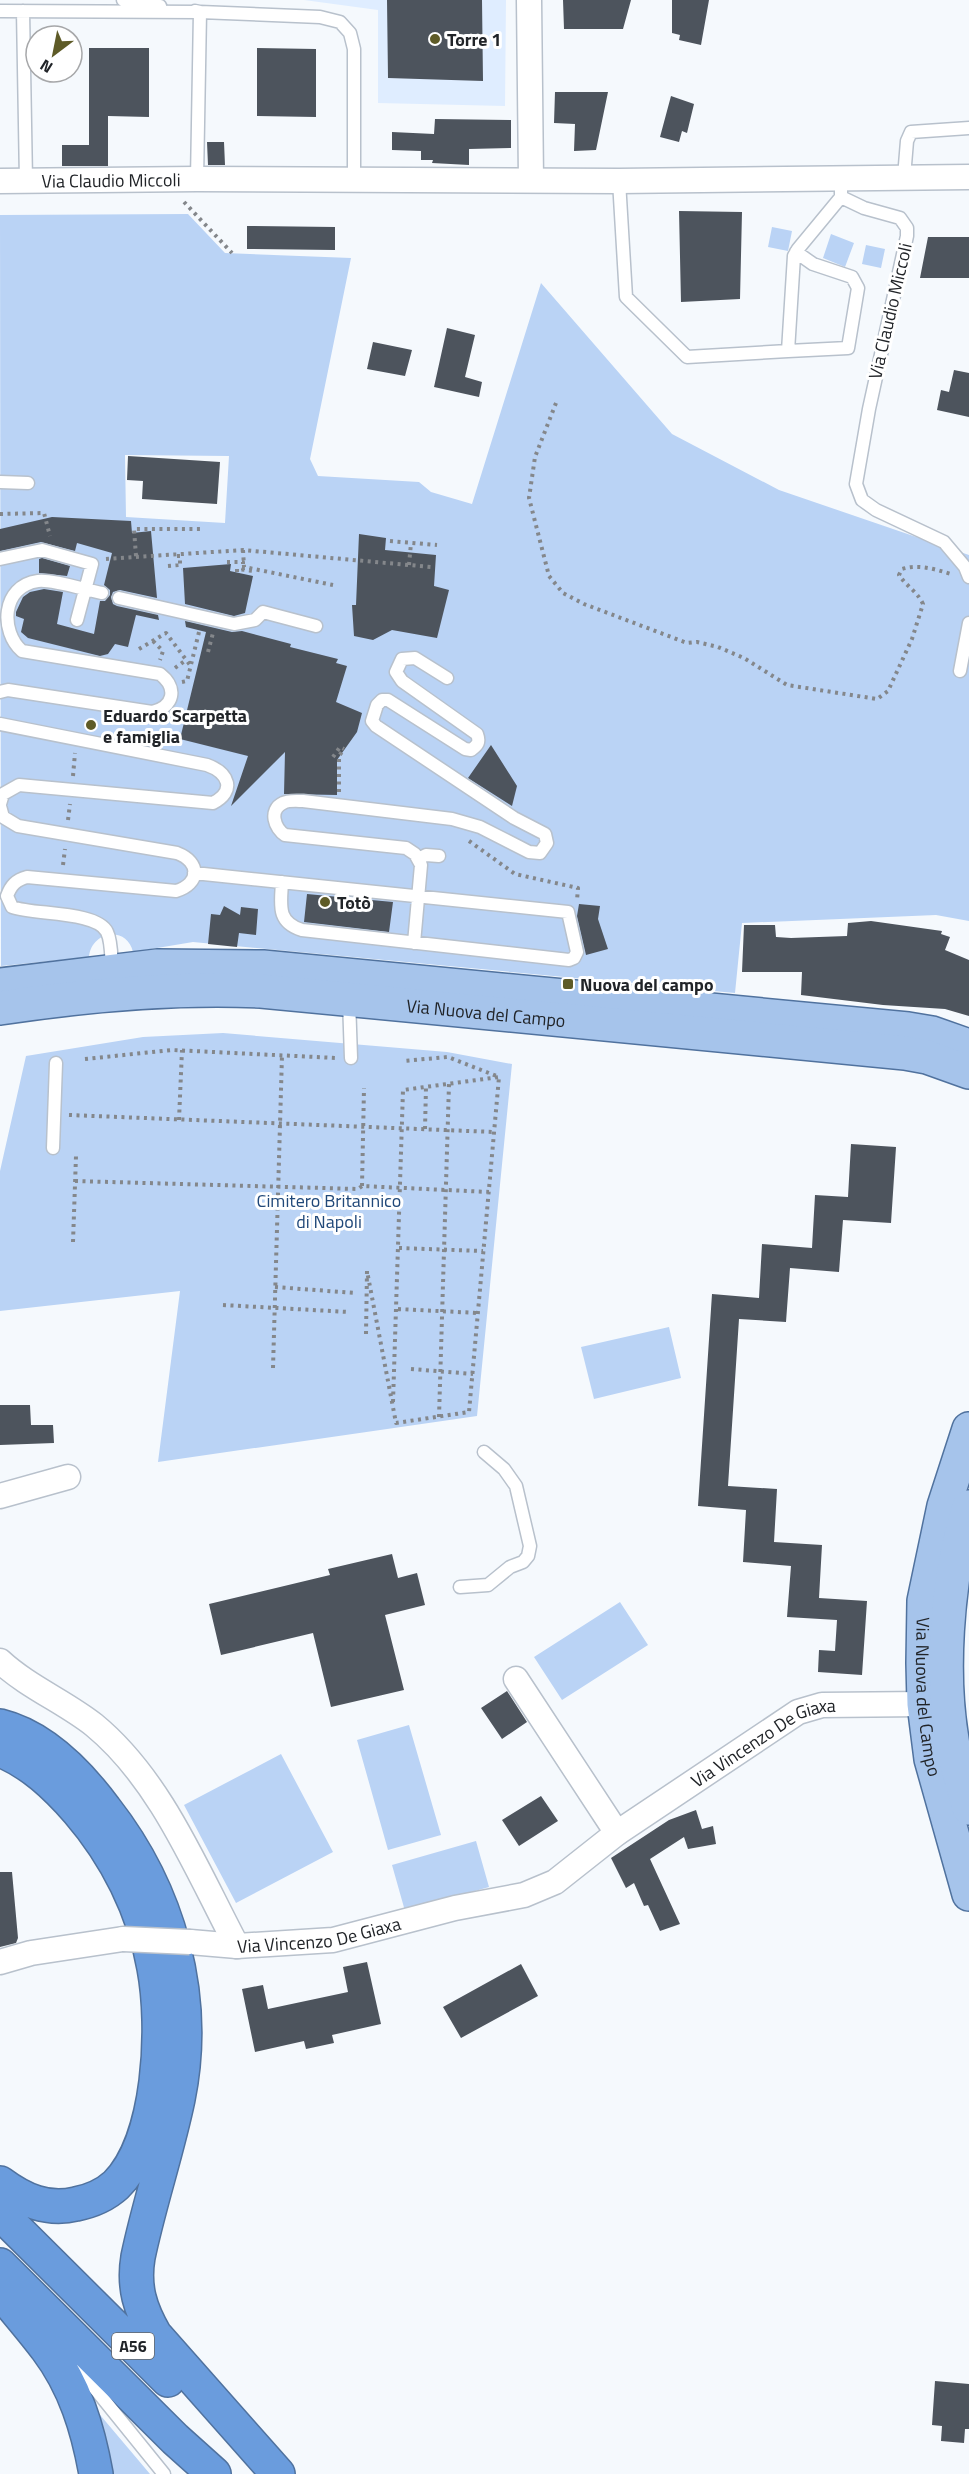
<svg xmlns="http://www.w3.org/2000/svg" width="969" height="2474" font-family="'Titillium Web',sans-serif">
<style>
.built{fill:#dfedff}
.green{fill:#bad3f5;fill-rule:evenodd}
.building{fill:#4d545d}
.lines{fill:none;stroke-linecap:round;stroke-linejoin:round}
.lane-casing{stroke:#b8c1cc;stroke-width:15}
.street-casing{stroke:#b8c1cc;stroke-width:27}
.primary-casing{stroke:#50729e;stroke-width:36}
.highway-casing{stroke:#50729e;stroke-width:36}
.path{stroke:#84878b;stroke-width:4;stroke-dasharray:3 4.5;stroke-linecap:butt}
.lane{stroke:#fff;stroke-width:12}
.street{stroke:#fff;stroke-width:24}
.primary{stroke:#a6c4eb;stroke-width:33}
.highway{stroke:#6a9cdd;stroke-width:33}
.street-bridge-casing{stroke:#b8c1cc;stroke-width:27;stroke-linecap:butt}
.street-bridge{stroke:#fff;stroke-width:24}
.poi-dot{fill:#5e5b27;stroke:#fff;stroke-width:2}
.labels{text-anchor:middle;dominant-baseline:central;stroke-width:6;stroke-linejoin:round;paint-order:stroke}
.shield{fill:#fff;stroke:#646668;stroke-width:1.5}
.shield-label{font-size:16px;font-weight:bold;fill:#212428}
.poi-label{font-size:18px;font-weight:bold;fill:#212428;stroke:#fff;text-anchor:start}
.street-label{font-size:18px;fill:#212428;stroke:#fff}
.park-label{font-size:18px;fill:#204879;stroke:#fff}
</style>
<rect width="100%" height="100%" fill="#f5f9fd"/>
<path class="built" d="M304,0H506L505,106L378,103V10Z"/>
<path class="green" d="M188,214L225,253L351,258L310,459L318,476L419,482L431,492L472,504L541,283L672,434L779,490L969,555V921L936,915L742,923L735,993L193,942L133,952C127,925 91,931 89,957L1,966L0,215ZM125,455L229,456L225,523L126,517Z
M772,227L792,231L788,251L768,247Z
M831,234L854,243L845,267L823,258Z
M866,245L885,249L881,268L862,264Z
M223,1033L447,1052L512,1064L477,1416L158,1462L180,1291L0,1311V1171L26,1056L143,1037Z
M669,1327L681,1378L594,1399L581,1347Z
M620,1602L648,1645L562,1700L534,1657Z
M409,1725L441,1835L388,1850L357,1740Z
M281,1754L333,1852L236,1903L184,1805Z
M476,1841L489,1887L405,1911L392,1865Z
M90,2403L150,2474H106Z"/>
<path class="building" d="M387,0H482L483,81L388,78Z
M563,0H631L623,29H564Z
M672,0H709L701,45L679,40L680,35L672,33Z
M89,48H149V117L108,116V166H62V145H89Z
M257,48L316,49V117L257,116Z
M555,92H608L596,150L574,151L575,124L554,123Z
M671,96L694,104L687,133L682,131L679,142L660,137Z
M435,119L511,120V148L469,149V165L432,163L433,160H421V151L392,150V132L434,134Z
M207,142H224L225,165H208Z
M679,211L742,212L740,299L681,302Z
M247,226L335,227V250L247,249Z
M928,237H969V278H920Z
M447,328L475,335L465,377L482,382L479,397L434,387Z
M373,342L412,350L405,376L367,369Z
M954,370L969,373V417L937,410L941,390L949,392Z
M128,456L220,462L217,504L142,499L143,481L127,480Z
M52,517L131,521L132,533L151,531L157,598L120,590L113,592L111,597L113,604L117,606L158,615L159,620L136,615L128,647L115,644L108,654L100,656L28,638L21,632L24,619L16,616V612L23,597L30,592L44,589L63,592L57,624L94,634L100,601H105L110,595V590L104,585L112,553L77,543L75,551L41,542L0,551V529Z
M359,534L386,538L385,550L436,555L434,586L449,590L437,638L392,630L373,640L354,636L352,605H356Z
M42,558L70,566L67,576L39,573V559Z
M231,564L230,571L253,576L245,613L234,616L185,604L183,568Z
M185,621L232,632L242,631L291,644L290,647L338,659L336,663L347,666L336,702L362,713L357,732L337,760V795L284,794L285,752L231,806L248,756L180,739L206,632L186,627Z
M491,745L517,786L512,806L468,778Z
M307,894L393,902L389,932L304,922Z
M579,904L600,906L598,919L608,949L586,955L577,916Z
M224,906L240,915L241,907L258,909L256,935L239,933L237,947L208,944L211,914L220,915Z
M871,921L942,931L941,934L950,937L945,950L969,960V1016L945,1009L883,1005L801,995L802,972H742L744,925H775L776,937L791,938L847,936L848,923Z
M851,1144L896,1147L891,1223L843,1220L839,1272L790,1268L786,1322L739,1319L728,1486L777,1489L774,1542L822,1545L819,1598L867,1601L862,1675L818,1672L819,1650L835,1651L837,1620L787,1617L791,1566L743,1562L746,1510L698,1506L712,1294L759,1298L762,1244L812,1248L815,1195L848,1197Z
M0,1405H30L31,1425H53L54,1443L0,1445Z
M392,1554L398,1578L417,1573L425,1605L385,1615L404,1690L331,1707L313,1633L221,1655L209,1604L330,1575L328,1569Z
M507,1691L527,1722L502,1739L481,1708Z
M541,1796L558,1821L519,1846L502,1820Z
M696,1810L702,1829L713,1826L716,1844L688,1849L684,1837L650,1859L680,1924L660,1931L648,1905L644,1906L634,1883L626,1888L611,1858L669,1820Z
M0,1872H12L18,1938L16,1943L0,1947Z
M367,1962L381,2024L332,2035L334,2043L306,2049L304,2041L255,2052L242,1989L263,1985L268,2009L348,1992L343,1967Z
M521,1964L538,1996L461,2038L443,2007Z
M935,2381L969,2384V2429H965L964,2443L941,2441L942,2426L932,2425Z"/>
<g class="lines">
<g class="lane-casing">
<path id="lane" d="M123,0L160,6
M0,11L200,12L320,17L340,22L350,33L354,49V180
M23,11L26,181
M195,11L200,12L197,179
M904,177L907,141L911,132L969,128
M619,181L626,297L687,357L788,351L794,256L798,249L841,197V177
M841,197L864,208L900,218L907,228V236L869,409L856,484L862,500L876,510L944,542L965,567L969,577
M788,351L848,348L858,288L852,277L813,264L796,252
M0,482L28,483
M0,559L42,550L92,564L77,620
M119,598L234,624L255,620L263,612L316,626
M960,671L969,623
M0,692L8,690L152,712C174,707 178,688 160,674L22,651C0,632 1,586 38,581C51,579 86,590 102,593
M0,724L207,765C229,773 236,791 213,803L19,785L3,794L0,804
M0,806L3,817L18,826L177,853C201,862 200,884 176,891L27,877C16,880 11,885 7,896L12,907C33,915 97,911 107,932C112,942 111,958 112,970
M418,859L426,855L439,856
M194,873L568,912L577,952L574,958L569,960L302,930C276,922 281,904 282,882
M414,943L421,865L415,854L406,848L285,835C275,829 268,810 283,803C288,800 297,801 303,801L452,819L480,827L529,852L540,853L547,843L545,834L514,818L376,726L372,721L377,705L382,700H388L465,749L471,750C478,745 480,742 477,734L402,681L396,672L402,659L415,658L447,678
M349,1000L351,1058
M53,1148L56,1063
M460,1587L488,1585L510,1567L523,1562L528,1556L530,1546L516,1486L504,1469L484,1452
M71,2359L164,2474"/>
</g>
<g class="street-casing">
<g id="street">
<path d="M529,0L531,179"/>
<path id="s1" d="M0,181L197,179L619,181L969,177"/>
<path d="M0,1496L68,1477"/>
<path d="M0,1661C28,1687 65,1702 94,1725C161,1780 197,1871 237,1946"/>
<path d="M516,1679L617,1833"/>
<path id="s2" d="M190,1942L237,1946L333,1940L455,1908L524,1895L555,1882L617,1833L798,1712L822,1705L924,1704"/>
<path d="M0,1962L31,1953L123,1939"/>
</g>
</g>
<g class="primary-casing">
<g id="primary">
<path d="M0,985L157,966L263,967L908,1029L932,1033L969,1046"/>
<path id="s3" d="M0,1008C87,995 174,987 261,991L905,1053L927,1057L969,1072"/>
<path id="s4" d="M969,1429L944,1506L924,1601L923,1663L924,1704L931,1759L969,1894"/>
<path d="M969,1507C946,1578 939,1682 955,1755C959,1773 964,1791 969,1808"/>
</g>
</g>
<g class="highway-casing">
<path id="highway" d="M0,1726C44,1737 79,1774 105,1809C169,1891 199,1996 178,2099C167,2152 149,2204 138,2257C133,2287 140,2309 155,2335L278,2474
M0,1750C31,1762 56,1786 78,1811C116,1855 144,1910 154,1968C165,2026 161,2141 116,2185C105,2195 91,2201 76,2204C47,2211 23,2200 0,2183
M0,2213L168,2380
M0,2265L175,2439L214,2474
M0,2291C16,2311 32,2329 47,2349C75,2386 88,2429 96,2474"/>
</g>
<path class="path" d="M184,202L232,253
M556,403L535,457L529,498L549,576L563,593L584,604L687,643L697,642L718,647L744,658L787,685L877,699L888,691L912,639L923,604C917,591 907,587 899,575L902,569C919,564 934,569 951,574
M0,514L44,513L50,536
M390,541L437,545
M243,550L244,567L333,585
M136,556L134,529H203
M177,556H180V568
M106,559L243,550L431,567
M227,562H243V570
M409,565L411,543
M168,566L180,565
M237,572V569L254,571
M153,641L163,651L160,660
M139,649L166,633L190,665
M208,652L213,633
M175,668L186,660
M182,682L187,681L199,632
M333,757L340,747L344,749
M73,776L75,753
M339,792V756L344,749
M68,820L70,804
M469,841L515,874L578,888L577,900
M63,865L65,849
M85,1059L172,1050L336,1058
M69,1115L494,1132
M179,1120L182,1050
M425,1129L426,1087
M75,1181L358,1189L362,1186L489,1192
M362,1186L364,1088
M73,1242L76,1156
M399,1248L483,1251
M275,1287L355,1293
M223,1305L349,1312
M398,1309L478,1313
M366,1334L367,1271L396,1423L469,1412L499,1077
M273,1368L282,1055
M411,1369L473,1374
M393,1402L403,1090L499,1077L448,1057L403,1061
M439,1417L449,1084"/>
<use href="#lane" class="lane"/>
<use href="#street" class="street"/>
<use href="#primary" class="primary"/>
<use href="#highway" class="highway"/>
<g class="street-bridge-casing">
<path id="street-bridge" d="M123,1939L190,1942"/>
</g>
<use href="#street-bridge" class="street-bridge"/>
</g>
<g class="poi-dot">
<circle cx="435" cy="39" r="6"/>
<circle cx="91" cy="725" r="6"/>
<circle cx="325" cy="902" r="6"/>
<rect x="562" y="978" width="12" height="12" rx="3"/>
</g>
<g class="labels">
<rect class="shield" x="112" y="2333" width="42" height="26" rx="4.5"/>
<g class="shield-label">
<text x="133" y="2346">A56</text>
</g>
<g class="poi-label">
<text x="447" y="39">Torre 1</text>
<text x="103" y="715">Eduardo Scarpetta<tspan x="103" dy="21">e famiglia</tspan></text>
<text x="337" y="902">Totò</text>
<text x="580" y="984">Nuova del campo</text>
</g>
<g class="street-label">
<text stroke="none"><textPath href="#s1" startOffset="111">Via Claudio Miccoli</textPath></text>
<text transform="translate(890 311) rotate(-77)">Via Claudio Miccoli</text>
<text stroke="none"><textPath href="#s3" startOffset="488">Via Nuova del Campo</textPath></text>
<text stroke="none"><textPath href="#s4" startOffset="274">Via Nuova del Campo</textPath></text>
<text stroke="none"><textPath href="#s2" startOffset="626">Via Vincenzo De Giaxa</textPath></text>
<text stroke="none"><textPath href="#s2" startOffset="130">Via Vincenzo De Giaxa</textPath></text>
</g>
<g class="park-label">
<text x="329" y="1200">Cimitero Britannico<tspan x="329" dy="21">di Napoli</tspan></text>
</g>
</g>
<g transform="translate(54 54) rotate(212)"><circle r="28" fill="#ffffff" stroke="#a6a7a9" stroke-width="1.5"/>
<path d="M0-4.5L10 22L0 15L-10 22Z" fill="#5e5b27"/>
<text y="-9" font-size="16" font-weight="bold" text-anchor="middle" fill="#212428">N</text>
</g>
</svg>
